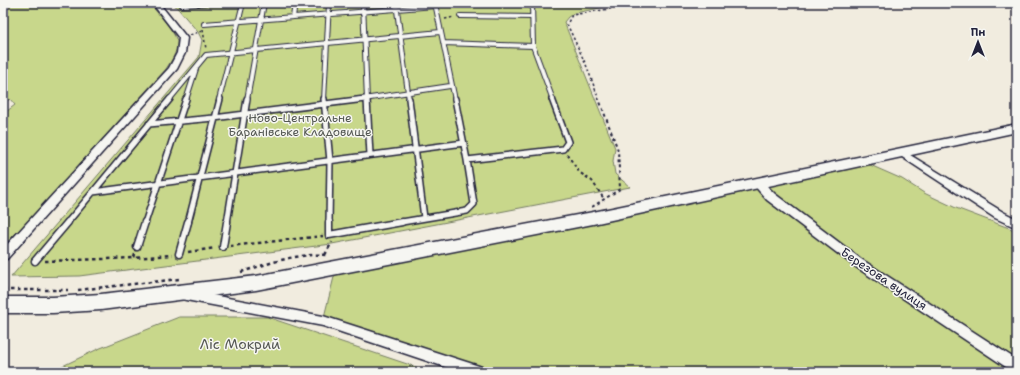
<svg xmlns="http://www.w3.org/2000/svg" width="1020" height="375" font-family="'Shantell Sans',sans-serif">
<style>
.green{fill:#c8d78b;stroke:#757c63}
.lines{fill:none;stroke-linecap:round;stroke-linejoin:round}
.service-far2-casing{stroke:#22223b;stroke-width:6}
.service-far1-casing{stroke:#22223b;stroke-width:8}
.service-casing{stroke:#22223b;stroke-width:9}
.minor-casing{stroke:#22223b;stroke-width:3}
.secondary-casing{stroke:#22223b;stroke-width:3}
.path-far2{stroke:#22223b;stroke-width:1.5;stroke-dasharray:2.5 2.5;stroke-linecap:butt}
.path-far1{stroke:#22223b;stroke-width:2;stroke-dasharray:3 3;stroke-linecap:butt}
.path{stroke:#22223b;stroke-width:2.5;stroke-dasharray:3.5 3.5;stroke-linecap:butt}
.service-far2{stroke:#f6f6f2;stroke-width:4}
.service-far1{stroke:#f6f6f2;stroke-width:5}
.service{stroke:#f6f6f2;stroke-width:6}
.minor{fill:#f6f6f2;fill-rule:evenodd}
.secondary{fill:#f6f6f2;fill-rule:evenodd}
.labels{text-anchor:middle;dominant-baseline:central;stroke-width:3;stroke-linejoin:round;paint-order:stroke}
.park-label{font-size:12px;fill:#545853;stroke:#f6f6f2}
.street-label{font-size:12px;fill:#22223b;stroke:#f6f6f2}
.near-park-label{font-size:14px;fill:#545853;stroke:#f6f6f2}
</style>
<rect width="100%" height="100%" fill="#f1ecdf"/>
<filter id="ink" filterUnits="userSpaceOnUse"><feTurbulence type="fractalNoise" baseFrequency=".025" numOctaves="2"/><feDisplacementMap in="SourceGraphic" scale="8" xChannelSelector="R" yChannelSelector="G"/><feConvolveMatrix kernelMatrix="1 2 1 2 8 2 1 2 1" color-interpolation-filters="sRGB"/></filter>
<g filter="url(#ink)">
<path class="green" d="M3,3H148C156,10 177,34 177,43C177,53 171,61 166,69L27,222L3,246V114L15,105L10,99L3,103Z
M173,3H624L575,13L568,17L564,22L615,148L613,161L615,174L630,187L332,244L79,276L11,277L199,57L202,40L198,32Z
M861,161L902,179L924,193L956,208L1017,231V372H479L323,321L336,269Z
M179,317H267L431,372H50L98,349Z"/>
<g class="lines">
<g class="service-far2-casing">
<path id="service-far2" d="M363,3L367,100
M396,3L409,100
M435,3L455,100
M532,3L533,46L553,100
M182,5L214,3
M460,16L532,17
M293,17L295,3
M204,24L435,6
M443,43L533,46
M169,100L206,55L440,32
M186,100L196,69
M219,100L243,3
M247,100L264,3
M324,100L329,3
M357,100L450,86"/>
</g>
<g class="service-far1-casing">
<path id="service-far1" d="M170,99L93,192L464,143
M324,99L330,161L329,223
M367,99L370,155
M409,99L424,218
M455,99L467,160L563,149L568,142L552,99
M149,124L214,118L365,99
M67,223L93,192
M145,223L186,99
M188,223L220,99
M227,223L247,99
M396,223L467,211L474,204L467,160"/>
</g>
<g class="service-casing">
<path id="service" d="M329,222V235L402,222
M137,247L145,222
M223,247L227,222
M179,254L188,222
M35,261L68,222"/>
</g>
<g class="minor-casing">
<path id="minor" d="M152,3H159L187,38L185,53L177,69L7,259L3,261V249L169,68L177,53L179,38Z
M902,150L1003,212L1017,219V228L995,218L899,155L897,153L899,151Z
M757,179L761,180L775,194L861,259L1017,360V372L1012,371L853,265L767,200L752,183L753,180Z
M186,290L323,316L479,366L484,368L486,372H460L323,326L186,300L182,299L180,295L182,291Z"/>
</g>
<g class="secondary-casing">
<path id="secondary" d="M1017,124V132L593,224L256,290L101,310L53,313H3V297H53L101,294L256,276L593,212Z"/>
</g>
<path class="path-far2" d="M445,19L454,17
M203,30L206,49
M190,35L202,31
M599,100L587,67L567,24L572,15L609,9L631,3"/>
<path class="path-far1" d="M567,154L579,172L592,181L604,199
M592,207L620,189L618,150L599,99"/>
<path class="path" d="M230,246L323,236
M188,252L215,248
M135,254L134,258L172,255
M325,255L332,242
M45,261L134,258
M241,272C268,264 296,253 325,255V258
M3,290H68
M78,290L179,279"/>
<use href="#service-far2" class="service-far2"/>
<use href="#service-far1" class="service-far1"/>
<use href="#service" class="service"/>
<use href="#minor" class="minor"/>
<use href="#secondary" class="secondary"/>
</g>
</g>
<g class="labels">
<g class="park-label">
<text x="300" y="118">Ново-Центральне<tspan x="300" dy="14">Баранівське Кладовище</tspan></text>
</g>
<g class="street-label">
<text transform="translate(884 279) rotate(34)">Березова вулиця</text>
</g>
<g class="near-park-label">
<text x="240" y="344">Ліс Мокрий</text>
</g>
</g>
<rect width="1020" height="375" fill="none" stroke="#f6f6f2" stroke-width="16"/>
<rect x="8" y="8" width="1004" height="359" fill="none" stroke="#22223b" stroke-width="1.5" filter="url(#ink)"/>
<g transform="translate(978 42)" stroke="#f6f6f2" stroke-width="3" paint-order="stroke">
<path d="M0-3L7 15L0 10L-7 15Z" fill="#22223b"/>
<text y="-6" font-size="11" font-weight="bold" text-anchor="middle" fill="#22223b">Пн</text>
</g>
</svg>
